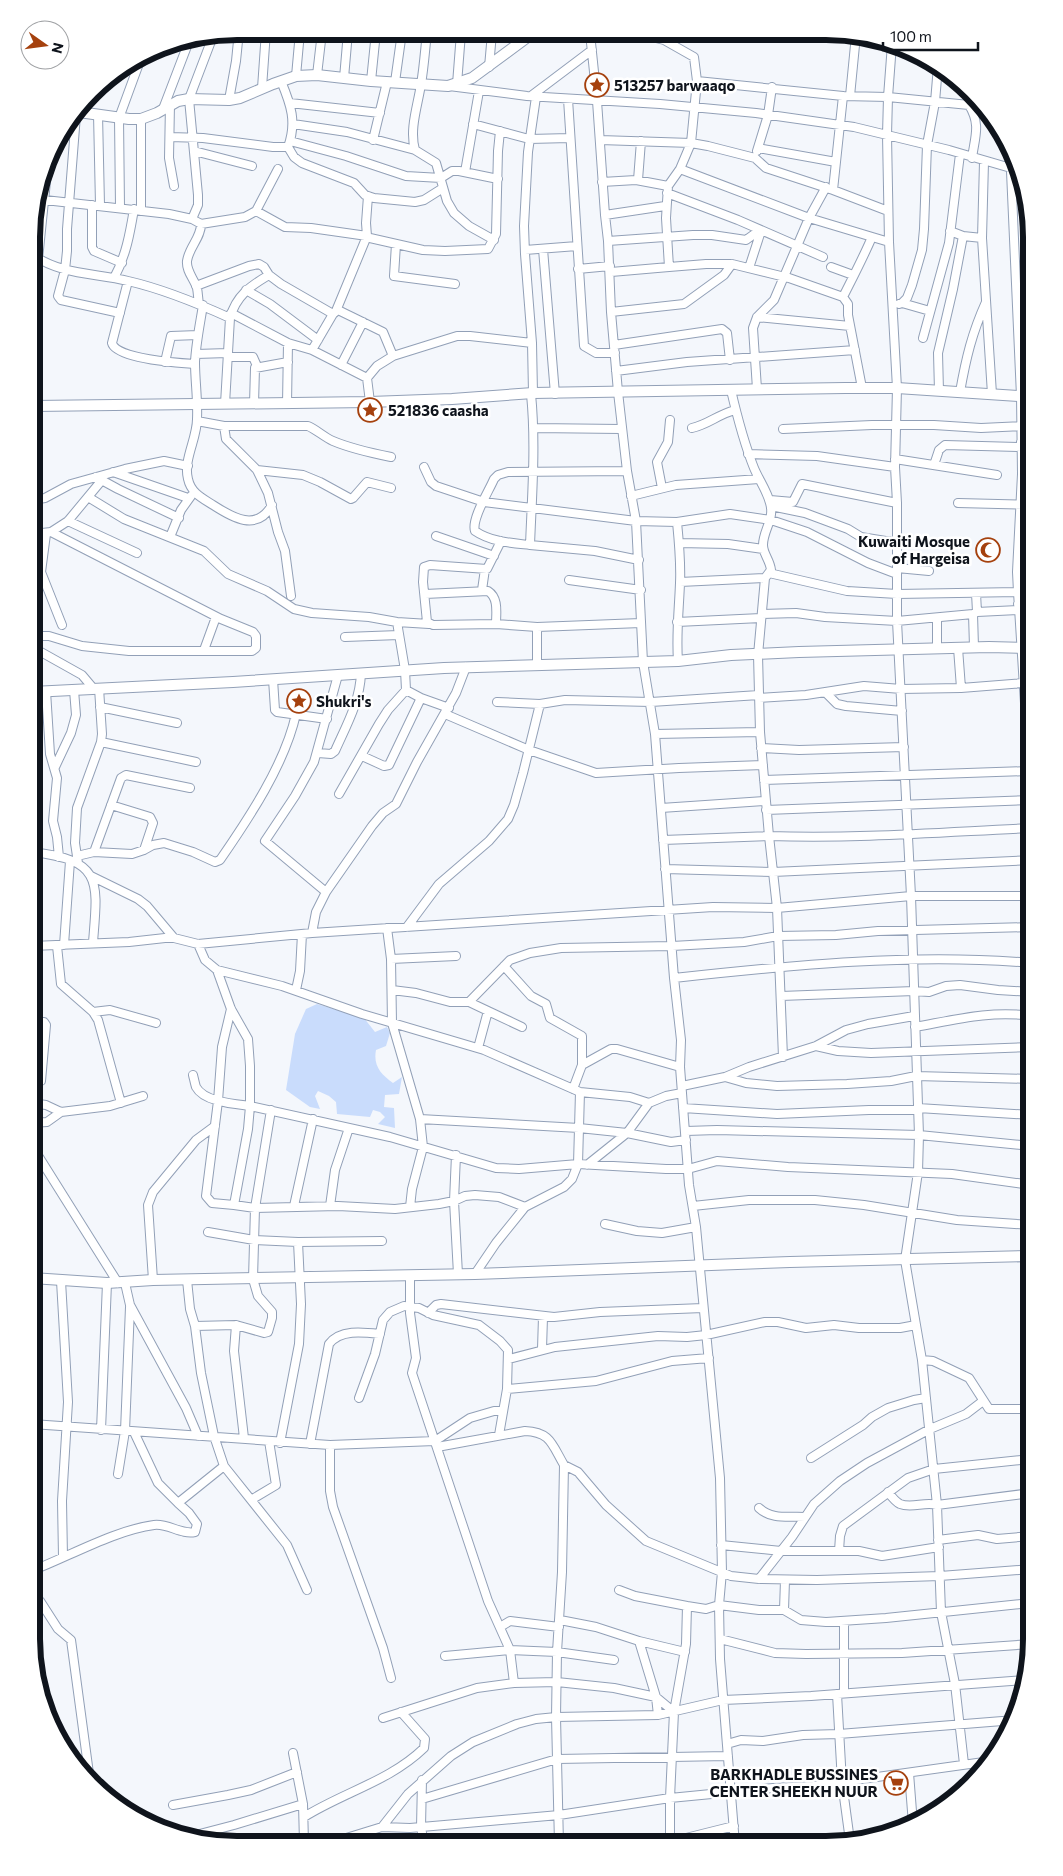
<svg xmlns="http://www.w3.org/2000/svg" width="1063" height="1876" font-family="Commissioner,sans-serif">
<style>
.green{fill:#c9dcfc}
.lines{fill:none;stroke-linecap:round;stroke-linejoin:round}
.street-casing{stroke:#92a0b7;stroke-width:10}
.secondary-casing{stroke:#92a0b7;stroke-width:12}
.street{stroke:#fff;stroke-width:8}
.secondary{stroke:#fff;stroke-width:10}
.labels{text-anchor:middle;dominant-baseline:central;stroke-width:5;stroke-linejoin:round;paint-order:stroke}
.poi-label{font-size:15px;font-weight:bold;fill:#0f141c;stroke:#fff;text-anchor:start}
.rim{fill:none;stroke:#0f141c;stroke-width:6}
</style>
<rect width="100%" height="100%" fill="#f4f7fc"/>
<path class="green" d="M317,1004L364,1018L375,1032L387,1027L390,1033L386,1046L376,1050C373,1066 381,1074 393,1083L402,1077L399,1094L385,1095L384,1107L394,1108L395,1128L378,1124L385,1117L380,1112L373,1110L370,1117L337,1114L336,1102L329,1096L318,1091L315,1096L320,1109L310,1107L286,1090L295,1034L306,1009Z"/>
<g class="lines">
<g class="street-casing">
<path id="street" d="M427,32C425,50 424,67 421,84C418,105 409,129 415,150L436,163L447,201L454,213L469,226L494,240
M590,33L597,101L605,215L608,241L611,312L618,392L627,471L636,521L643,662L655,734L674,978L681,1040L680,1067L689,1185L696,1227L720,1478L722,1572L719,1605L720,1659L735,1844
M892,44L888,97L887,135L889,242L897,388L895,467L897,503V621L911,896L919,1135L918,1172L905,1260L916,1325
M489,67L492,33
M317,75L322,32
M296,76L300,32
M344,78L348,32
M281,81C291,105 297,122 288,147L294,157L302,163L354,183L365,195L374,198L415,202L424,200L443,188
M371,81L376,32
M697,81L843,96L888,97L969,105
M395,82L402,32
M457,84L461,33
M449,86L527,96L660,104L756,113L854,127L949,150L1021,171
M262,88L266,31
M972,94L971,103L969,105C981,125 975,136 972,158
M531,96L592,50
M850,96L856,35
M568,99L584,346L596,353H615
M229,100L236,61L239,31
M290,103L380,113
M170,104L169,158L174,186
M163,109L189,41
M84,112L88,99
M98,114L100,205
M76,115L67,229V251L65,270L58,296L61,300L120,313
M141,119V211
M293,124L347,132L415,150
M473,124L529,139L570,138
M170,137L203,138L273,147H288
M373,140L387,82
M600,140L691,143L708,146L755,158L766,168L833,190L888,211
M290,141L346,156L406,176L441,178L452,171H459L498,179
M758,148L836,162
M1010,149L1021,396L1022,474L1017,572L1018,592L1032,814
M194,151L252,166
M757,151L768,115L772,87
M984,162L982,238L992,394
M680,169L809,218L889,242
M465,172L479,91
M638,180L641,141
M602,182L636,180L668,186
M833,190L843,96
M667,193L738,220L823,257
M368,196L366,223L367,236L370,238L423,250L445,251L488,249L496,234L498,151L500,131
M36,199L169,214L192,219L201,224L245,217L256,211L278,169
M92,205V247L94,251L122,263
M120,207L119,118L141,58
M256,211L285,227L311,228L367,236L336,311
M605,215L665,206
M192,219L198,205V195L189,99L213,36
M950,231L963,236L982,238
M608,241L693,235H712L746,240L760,230
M396,244L394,276L455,284
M543,249L555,394
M525,250L577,246
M33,255C61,275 96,273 128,281C163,289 197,303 230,318
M669,267L706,264H732L789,278L843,297L848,304V315L862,388
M831,267L853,275
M749,268L761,231
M578,269L610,266
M611,272L669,267L666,218L668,186L680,169L691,143L697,81L694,57L664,40L640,34
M114,278C126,256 130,233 134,209
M128,281L112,343C116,359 179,363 195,364
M196,286L249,266L259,264L264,267L269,275L281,284L333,314
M246,290L270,304L318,340
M843,297C853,277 863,258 872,237
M902,303L907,298L912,285L922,250L924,229L927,145L935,102L938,66
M199,304C198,298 198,293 197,288C194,279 186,271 187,261C189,247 201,238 201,224
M899,304L902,303L930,311
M203,305C200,324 196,343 195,362C195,381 198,400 197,419C197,439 183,460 188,479C191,493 202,498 213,505C233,518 257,532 272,505
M33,308L48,162
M611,312L684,304L724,275L732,264
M231,313L288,343L312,350L367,378L370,402
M757,317L850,326
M923,338L949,243L960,154
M614,345L722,329L727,333L730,360
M312,350L333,314L338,310L383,332L393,356
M196,354L228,353
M228,357H253L257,366
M165,362L171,336L198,335
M341,365L363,322
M616,371L687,362L855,350
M367,378L377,366L393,356L457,336H470L532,343
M757,389L753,328L757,317L774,300L809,218L826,187
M731,390C737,416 744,443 754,468C759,480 767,491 770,503C775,519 763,530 763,545C763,554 770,560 771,570L765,578L758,655L760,732L769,836C857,839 944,832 1032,828
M939,391L938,353L953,289L963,236
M960,392C966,358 972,333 986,302
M533,393L532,343L525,254L524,226L528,152L536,97
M531,394C536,444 532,494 530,545L595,551L639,560
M225,404L230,318C236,296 250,286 269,275
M254,404L255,368L288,362
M287,404L288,343
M197,421L224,426H308C317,430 324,437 333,441C352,449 371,453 391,457
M224,426L226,439L257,470L268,493L278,532L285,551L291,596
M534,428L621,429
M692,428C709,424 717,415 735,410
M783,429L872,425H934L981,428L1021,426
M1021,442H1032
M748,454L817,456L895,467
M895,459L997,475
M934,465L939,450L945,445L1021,447
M424,467L431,482L436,486L484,502L636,521L677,522L730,514L771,520L807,532L868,563L897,574
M257,470L303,475L320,482L351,499L353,498L367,482L391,488
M113,472L188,498
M96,477L118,489L179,518
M662,488L657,462L668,442L670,420
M631,496L676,485L759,479
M88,497L124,519L204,551L228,574L267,591L294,609L312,613L369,617L397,622L429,624
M33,500L45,498L71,484L125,469L164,461L188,466
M770,500L793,502L802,484L897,503
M958,503L1032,505
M771,506L805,513L848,529L861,537L898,543
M68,521L137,553
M677,522C679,542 681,563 680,583C679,610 676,634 678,661
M33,534L51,532L68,521L102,480
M46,534L41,572L62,625
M436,536L494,556
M170,537L181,510L191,496
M1019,540H1032
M501,541L487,569L430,565L424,567L423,582L427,622L433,625L496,624L537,627
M679,543L728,544L763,549
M530,545C512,543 491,542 475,531C471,519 489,491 494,479L498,475L508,472L627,471
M897,568L929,571
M1017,572H1032
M769,573L847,591L897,594L1018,592
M569,580L641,590
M680,582L765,578
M482,590L485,569
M976,593L977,612
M425,594L488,591C499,598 496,613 496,624
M1018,604H1032
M762,614L796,613L825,617L897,621L973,614L977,612L1019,610
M973,614L974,647
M937,619V649
M397,622L405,670L406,690L421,698L449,708
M677,622L761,618
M32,636H49L82,646L129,651H252L256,648V636L253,632L221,619L51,532
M345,637L399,635
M32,647L82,675L93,688
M958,648L961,688
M204,650L216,617
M537,666V627L641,623
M273,679L275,710L277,712L327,719
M46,691L50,754L57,778L53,821L57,837L59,857
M826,693L837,704L846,706L902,711
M759,698L806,695L864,686L901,689L961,688L1023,683
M497,702L540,704L565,700L651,702L759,695
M100,707L177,723
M445,714L529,750L596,773L679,768L763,765
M655,734L760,732
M101,742L196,762
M761,748L799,750L904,747
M318,753L331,754L335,751C346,726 360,702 361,673
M362,756L384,766L389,765L421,698
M55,767L71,733L76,715L74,690
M764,780L1028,771
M339,794L379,724L388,710L406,690
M111,805L150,817L153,823L144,850
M661,808L765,801
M766,810L1032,800
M663,840L769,836L777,908L783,1057
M32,852C103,860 98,881 93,942
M94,852L121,778L126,775L190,788
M77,856L94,852L132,854L144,850L153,845L164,843L193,852L215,862L220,860C249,818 285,764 296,714
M78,863L75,843L77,808L101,742L102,734L99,688
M665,869L773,872L1032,860
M91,876L138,899L147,906L174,938
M326,892L265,841L295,796L314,762L338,675
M407,927L439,884L489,841L508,819L514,805L523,773L540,704
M387,928L391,959L392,1023L420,1119L423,1147L412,1189L410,1207
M312,933L316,912L326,892L372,826L383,813L396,804L417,762L456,693L466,667
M198,944L205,960L217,970L282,986L362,1014L484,1050L580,1092L630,1097L649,1103
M64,945L70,861
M32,946L129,942L165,938H174L198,944L312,933L713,907L777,908L911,896H1032
M57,946L61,984L93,1012L98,1020L121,1103
M391,959L456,956
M504,966L531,996L546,1004L550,1018L582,1036V1065
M217,970L231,1009L248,1039L250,1066V1106L390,1137L496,1168L519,1169L578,1164L666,1169H688L717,1161L788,1167L952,1174L1031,1185
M674,978C793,965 912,953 1032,963
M296,990L300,971L302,934
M392,990L416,993L450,1002H469L522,1027
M781,996L914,991L929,992L946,986L960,985L998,990L1032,992
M469,1002L510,960L530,953L561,948L672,946L744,942L778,936L836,935L878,931L1032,927
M231,1009L222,1047L218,1101L206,1196L212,1203L234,1205
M93,1012L110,1010L156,1023
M32,1022H44L46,1025L41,1081
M915,1027C954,1020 991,1010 1031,1016
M816,1046L838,1051L871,1053L1031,1047
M478,1048L488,1011
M193,1075C194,1079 195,1084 196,1087C204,1102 235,1104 250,1106L248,1129L234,1205L255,1208L338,1206L395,1209L439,1204L454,1201L465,1196L475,1195L499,1197L525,1207
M725,1077L746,1083L777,1086L847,1084L891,1081L916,1076L1031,1079
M682,1086L725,1077L749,1067L816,1046L846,1030L868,1024L914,1016
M573,1089L582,1065L611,1049H617L680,1067
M32,1103L46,1105L61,1112L110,1106L143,1096
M683,1108L777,1114L869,1110H918
M918,1108L1031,1115
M420,1119L579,1128L627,1133L671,1142L686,1140
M32,1123L47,1122L61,1112
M686,1131L717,1130L919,1135L1031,1146
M32,1146L118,1283
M456,1155L454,1201L458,1274
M587,1165L627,1133L649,1103L666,1096L682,1093
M294,1206L313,1119
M330,1206L335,1170L349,1128
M693,1206L749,1200H815L864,1205L957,1220L1031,1225
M605,1224L637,1231L662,1233L696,1227
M208,1232L254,1240L298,1242L301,1304L299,1344L280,1443
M298,1242L382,1241
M475,1274L496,1243L525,1207L564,1187L572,1179L578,1164L580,1092
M410,1275V1313L416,1358L412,1373L488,1601L510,1650L514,1683
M153,1280L148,1205L153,1192L196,1140L215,1126
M187,1280L190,1309L195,1326L236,1325L264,1333L268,1332L272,1318V1312L258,1296L253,1279L255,1208L271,1110
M61,1281L68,1402L62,1501L63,1557
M125,1283L130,1305L186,1408L198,1436
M428,1313L436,1305L441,1304L554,1317L600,1312L703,1308
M236,1325L234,1351L244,1438
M195,1326L201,1373L214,1436L224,1466L287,1545L307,1590
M542,1349L543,1317
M509,1359L555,1347L658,1336L687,1337L706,1335L765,1322H778L806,1328L834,1325L859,1328H900L916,1325L922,1360L933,1361L969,1378L989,1409H1031
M922,1360L937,1505L941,1612L955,1684L964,1764
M507,1389L596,1381L672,1361L709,1358
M359,1398L375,1354L383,1320L390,1312L404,1306L419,1308L433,1315L479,1325L500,1341L508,1350L507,1389L499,1435
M32,1424L330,1445L435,1441L470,1418L494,1411H502
M101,1430L107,1283
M134,1432L158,1483L178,1503
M310,1444L329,1344C340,1329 363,1332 380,1334
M330,1445V1491L333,1507L383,1648L391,1678
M437,1447L525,1431C551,1432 552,1445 564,1465
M811,1458L863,1425L872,1417L888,1408L914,1400L926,1398
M118,1474L125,1431L130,1307
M888,1492C891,1496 896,1502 900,1504C912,1509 925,1501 937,1505L1031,1493
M251,1500L276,1485L269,1441
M759,1508C772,1520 788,1516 805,1517
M938,1540L978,1535L997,1539L1031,1536
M721,1545L781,1551H859L882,1556L939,1547
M839,1551L840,1536L843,1526L908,1478L934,1469L1031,1459
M31,1571C68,1557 115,1530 154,1525C168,1523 181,1535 195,1532L197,1524L189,1513L178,1503L224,1466
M759,1579L792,1537L814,1504L840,1481L867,1463L930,1429L966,1414L983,1401
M619,1590L635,1596L687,1606
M31,1597L40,1601L58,1629L71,1640L90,1781
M784,1610L785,1580
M560,1620L596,1627L639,1641L656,1697L658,1715
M500,1627L510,1621L559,1627
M720,1639L775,1653L806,1654L902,1653L1031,1644
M639,1641L685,1652
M445,1656L510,1650L557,1652L614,1660
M844,1693V1621
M837,1694L842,1782L850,1841
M383,1718L477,1688L514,1683L557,1682L614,1688L656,1697L674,1712
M727,1744L741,1740L763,1741L803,1735L839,1734L1015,1720
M293,1753L303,1804L304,1843
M909,1773L913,1824
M422,1780L421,1827L424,1844
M422,1799L557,1759L728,1756
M173,1805L228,1795L251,1790L297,1772
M304,1817C344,1792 390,1781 424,1748L425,1739L401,1712
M382,1827L410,1828L559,1815L670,1798L773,1788L813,1786L991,1761
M188,1837L234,1825L303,1804
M330,1843L382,1827L408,1794L451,1756L473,1742L517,1724L536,1719L556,1717L658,1715L723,1700L811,1696L1025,1680
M559,1844L556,1717L557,1652L562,1572L564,1465L578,1472L606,1505L646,1541L731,1576L759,1579L817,1580L940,1576L1031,1569
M640,1844L670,1842L734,1826
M670,1844V1798L674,1712L686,1644L687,1606L706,1609L719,1605L759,1610H784L801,1620L826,1622L886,1618L1031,1603"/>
</g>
<g class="secondary-casing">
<path id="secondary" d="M79,112L129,119H141L157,113L178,101L189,99L229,100L240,98L273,84L296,76L317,75L371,81L448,86L472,78L533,33
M33,406L370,402L452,399L533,393L845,388H897L1032,397
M32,692L233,682L444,668L678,661L731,655L799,652L989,647L1032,648
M32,1278L107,1283L153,1280L475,1274L790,1262L1031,1256"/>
</g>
<use href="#street" class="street"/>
<use href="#secondary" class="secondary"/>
</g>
<defs>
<g id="sight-ring" transform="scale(1.25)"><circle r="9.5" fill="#fff" stroke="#a5410e" stroke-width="1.5"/><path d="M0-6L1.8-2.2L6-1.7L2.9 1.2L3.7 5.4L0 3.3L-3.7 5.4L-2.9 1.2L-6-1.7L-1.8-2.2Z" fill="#a5410e"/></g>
<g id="mosque-ring" transform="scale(1.25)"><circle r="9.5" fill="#fff" stroke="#a5410e" stroke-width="1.5"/><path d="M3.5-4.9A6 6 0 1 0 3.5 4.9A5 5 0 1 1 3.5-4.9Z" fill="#a5410e"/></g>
<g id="supermarket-ring" transform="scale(1.25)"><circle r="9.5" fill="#fff" stroke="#a5410e" stroke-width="1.5"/><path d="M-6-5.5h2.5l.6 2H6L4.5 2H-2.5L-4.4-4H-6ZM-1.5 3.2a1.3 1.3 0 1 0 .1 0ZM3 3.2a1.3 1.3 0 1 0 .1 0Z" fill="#a5410e"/></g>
</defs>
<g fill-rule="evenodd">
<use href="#sight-ring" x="597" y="85"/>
<use href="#sight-ring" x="370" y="410"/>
<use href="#mosque-ring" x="988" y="550"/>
<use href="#sight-ring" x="299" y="701"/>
<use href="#supermarket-ring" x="896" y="1783"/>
</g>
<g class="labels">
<g class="poi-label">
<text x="614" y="85">513257 barwaaqo</text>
<text x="388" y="410">521836 caasha</text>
<text x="970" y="541" text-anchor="end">Kuwaiti Mosque<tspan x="970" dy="17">of Hargeisa</tspan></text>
<text x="316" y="701">Shukri's</text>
<text x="878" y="1774" text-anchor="end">BARKHADLE BUSSINES<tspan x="878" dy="17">CENTER SHEEKH NUUR</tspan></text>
</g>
</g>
<path d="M0 0H1063V1876H0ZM237 40H826A197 197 0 0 1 1023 237V1639A197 197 0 0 1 826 1836H237A197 197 0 0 1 40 1639V237A197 197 0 0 1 237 40Z" fill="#fff" fill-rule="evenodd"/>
<path class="rim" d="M237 40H826A197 197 0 0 1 1023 237V1639A197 197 0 0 1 826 1836H237A197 197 0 0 1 40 1639V237A197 197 0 0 1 237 40Z"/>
<g transform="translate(45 45) rotate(104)"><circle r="24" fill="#ffffff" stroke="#9fa1a4"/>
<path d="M0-4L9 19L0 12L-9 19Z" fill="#a5410e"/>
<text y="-8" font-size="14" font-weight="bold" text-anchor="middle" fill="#0f141c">N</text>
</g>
<path d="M883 42v8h95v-8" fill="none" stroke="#0f141c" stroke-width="2.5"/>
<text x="890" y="42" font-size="15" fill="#0f141c" stroke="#ffffff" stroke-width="4" paint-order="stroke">100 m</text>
</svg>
